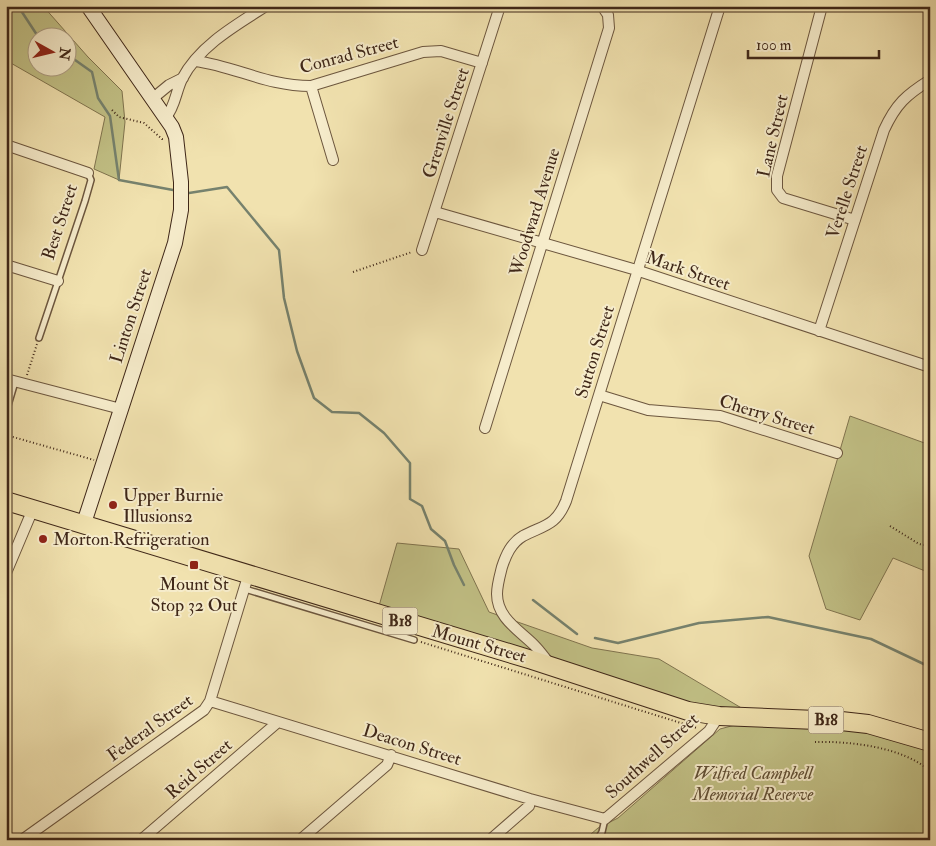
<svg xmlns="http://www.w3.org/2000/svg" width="936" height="846" font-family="'IM FELL Double Pica',serif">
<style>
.green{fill:#c2c186;stroke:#80744f;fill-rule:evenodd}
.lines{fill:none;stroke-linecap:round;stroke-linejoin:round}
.stream{stroke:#76826e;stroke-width:2.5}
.lane-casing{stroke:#6c563e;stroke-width:8}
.street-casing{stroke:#6c563e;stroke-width:12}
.secondary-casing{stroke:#3f2718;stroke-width:16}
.highway-casing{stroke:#3f2718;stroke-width:20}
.path{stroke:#3f2718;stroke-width:2;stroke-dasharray:1 2.5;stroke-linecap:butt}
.lane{stroke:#f6eccb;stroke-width:5}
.street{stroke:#f6eccb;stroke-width:10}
.secondary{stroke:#f6eccb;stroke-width:14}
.highway{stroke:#f1e2af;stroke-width:18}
.poi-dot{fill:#8f2418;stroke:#f6eccb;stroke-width:2}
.labels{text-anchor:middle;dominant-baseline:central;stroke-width:4;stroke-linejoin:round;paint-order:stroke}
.shield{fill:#f6eccb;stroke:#76624e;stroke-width:1}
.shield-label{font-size:16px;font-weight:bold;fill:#3f2718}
.street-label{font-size:18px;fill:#3f2718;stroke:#f6eccb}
.poi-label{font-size:18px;fill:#3f2718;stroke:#f6eccb;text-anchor:start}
.park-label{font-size:18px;font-style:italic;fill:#604e34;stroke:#f6eccb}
</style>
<rect width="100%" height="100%" fill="#f1e2af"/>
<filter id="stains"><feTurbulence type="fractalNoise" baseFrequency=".004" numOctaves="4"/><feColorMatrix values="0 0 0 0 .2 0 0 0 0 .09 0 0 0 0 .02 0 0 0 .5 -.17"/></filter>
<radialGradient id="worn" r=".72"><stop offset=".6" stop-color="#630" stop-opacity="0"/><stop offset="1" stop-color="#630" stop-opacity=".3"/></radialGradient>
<path class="green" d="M6,6H43L88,57L122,91L125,122L119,180L94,169L105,117L9,62L6,51ZM38,38H68V68H38Z
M850,416L930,445V573L893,558L860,620L826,609L809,556Z
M397,543L459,549L489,612L592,648L659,659L760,719L719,716L377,613Z
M735,725L823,727L868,732L930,750V840H584L598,828L618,818L720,729Z"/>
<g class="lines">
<path class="stream" d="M18,6L39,38
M68,55L92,72L98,98L110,116L119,180L173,190
M189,193L227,187L279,250L284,298L297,351L314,398L332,412L359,413L384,433L410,463V499L422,506L431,529L445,541L454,565L464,585
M533,600L577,634
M595,638L618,643L699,623L768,617L871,639L930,667"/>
<g class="lane-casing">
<path id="lane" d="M39,338L85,201L91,180L88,173
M6,412L15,382
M245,589L414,640
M597,840L602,832L605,819"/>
</g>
<g class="street-casing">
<path id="street" d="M822,6L777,176V190L783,198L855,220
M196,61C237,67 267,86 311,86L423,52L441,51L482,63
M311,86L333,160
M152,99L169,85L183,78
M166,117C175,107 176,91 182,79C199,46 236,25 266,6
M6,145L88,173
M435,212L633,269L930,367
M422,250L500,6
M6,265L58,281
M819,331L884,130C896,104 906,95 930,80
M6,379L121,409
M599,395L648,410L720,416L837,453
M485,428L609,28L608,15L602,6
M6,573L33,509
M549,663C544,657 540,651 534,645C519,630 497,618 497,594C497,585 500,575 502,567C506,555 511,543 523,536C544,525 556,526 566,501L720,6
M210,701L530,799L605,819L709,731L719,716
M22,840L204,710L210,701L249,573
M141,840L278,722
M300,840L387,765L391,755
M490,840L529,806L530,799"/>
</g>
<g class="secondary-casing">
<path id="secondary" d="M84,523L175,243L181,210V182L176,137L172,127L88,6"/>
</g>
<g class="highway-casing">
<path id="highway" d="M6,501L532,660L688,711L719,716L841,721L868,724L930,742"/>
</g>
<path class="path" d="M112,110L119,117L144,123L162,139H165
M353,272L412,252
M27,375L37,344
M6,435L94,460
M890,526L919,544L930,546
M421,642L697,728
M815,742C850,741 903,747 930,771"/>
<use href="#lane" class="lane"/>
<use href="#street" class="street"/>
<use href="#secondary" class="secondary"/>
<use href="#highway" class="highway"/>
</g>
<g class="poi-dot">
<circle cx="113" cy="505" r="5"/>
<circle cx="43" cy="539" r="5"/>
<rect x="189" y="560" width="10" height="10" rx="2.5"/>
</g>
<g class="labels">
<g class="shield">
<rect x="382.5" y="607.5" width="35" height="27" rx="4"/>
<rect x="808.5" y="706.5" width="35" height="27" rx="4"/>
</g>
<g class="shield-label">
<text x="400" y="621">B18</text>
<text x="826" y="720">B18</text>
</g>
<g class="street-label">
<text transform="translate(349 55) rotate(-15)">Conrad Street</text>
<text transform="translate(446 123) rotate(-72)">Grenville Street</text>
<text transform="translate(773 136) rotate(-77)">Lane Street</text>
<text transform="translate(847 192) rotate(-72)">Verelle Street</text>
<text transform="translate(535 212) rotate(-73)">Woodward Avenue</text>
<text transform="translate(60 222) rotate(-72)">Best Street</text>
<text transform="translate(688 271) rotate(19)">Mark Street</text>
<text transform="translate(131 316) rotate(-72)">Linton Street</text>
<text transform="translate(595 352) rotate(-73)">Sutton Street</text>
<text transform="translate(767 415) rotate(17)">Cherry Street</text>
<text transform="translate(479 644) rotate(16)">Mount Street</text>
<text transform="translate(150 728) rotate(-36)">Federal Street</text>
<text transform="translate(412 745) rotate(17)">Deacon Street</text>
<text transform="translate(652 756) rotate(-42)">Southwell Street</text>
<text transform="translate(199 769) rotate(-41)">Reid Street</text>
</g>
<g class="poi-label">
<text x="123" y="495">Upper Burnie<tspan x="123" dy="21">Illusions2</tspan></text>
<text x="53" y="539">Morton Refrigeration</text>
<text x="194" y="584" text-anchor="middle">Mount St<tspan x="194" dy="21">Stop 32 Out</tspan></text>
</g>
<g class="park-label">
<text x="753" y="773">Wilfred Campbell<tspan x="753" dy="21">Memorial Reserve</tspan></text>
</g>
</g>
<rect width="936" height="846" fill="none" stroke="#f1e2af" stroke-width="25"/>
<rect x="8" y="8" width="921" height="831" fill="none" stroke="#3f2718" stroke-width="2.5"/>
<rect x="12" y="12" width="911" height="821" fill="none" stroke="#3f2718"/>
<g transform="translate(52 52) rotate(98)"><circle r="24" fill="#f6eccb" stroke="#ad9d83"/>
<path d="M0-4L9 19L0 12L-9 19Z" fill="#8f2418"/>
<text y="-8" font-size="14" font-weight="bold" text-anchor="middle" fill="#3f2718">N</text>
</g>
<path d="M748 50v8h131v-8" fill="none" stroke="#3f2718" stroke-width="2.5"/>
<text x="756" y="50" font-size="15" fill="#3f2718" stroke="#f6eccb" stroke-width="4" paint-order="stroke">100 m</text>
<rect width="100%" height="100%" filter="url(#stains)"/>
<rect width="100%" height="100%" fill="url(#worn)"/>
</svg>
